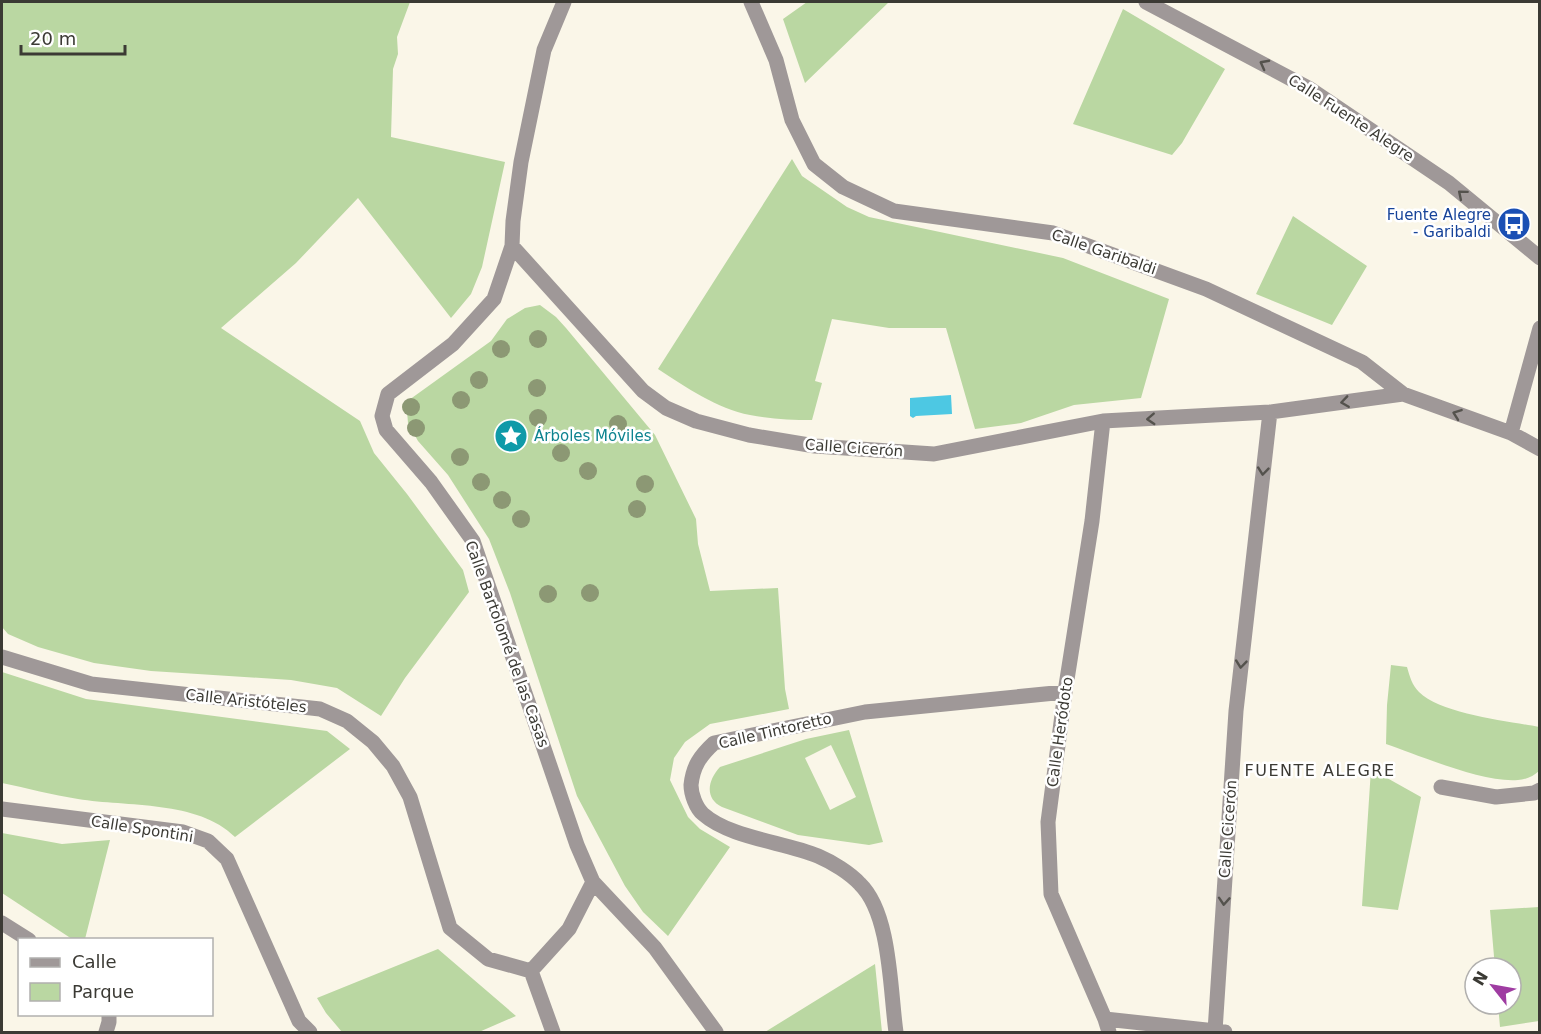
<svg xmlns="http://www.w3.org/2000/svg" width="1541" height="1034" font-family="'DejaVu Sans',sans-serif">
<style>
.green{fill:#bad7a2;fill-rule:evenodd}
.water{fill:#4dc8e3}
.lines{fill:none;stroke-linecap:round;stroke-linejoin:round}
.minor{stroke:#9f9898;stroke-width:15}
.tree{fill:#8c9874}
.oneway{stroke:#54524d}
.labels{text-anchor:middle;dominant-baseline:central;stroke-width:5;stroke-linejoin:round;paint-order:stroke}
.street-label{font-size:15px;fill:#3b3a34;stroke:#fff}
.transit-label{font-size:15px;fill:#164399;stroke:#fff;text-anchor:end}
.culture-label{font-size:15px;fill:#0d838f;stroke:#fff;text-anchor:start}
.neighbourhood-label{font-size:16px;letter-spacing:1.5px;fill:#3b3a34;stroke:#fff}
</style>
<rect width="100%" height="100%" fill="#faf6e8"/>
<path class="green" d="M2,2H410L397,37L398,54L393,69L391,137L505,162L482,267L471,294L451,318L358,198L296,263L221,328L360,421L374,453L407,494L463,570L469,592L405,678L381,716L337,688L291,680L151,671L94,663L38,647L8,634L2,627Z
M807,2H889L805,83L783,19Z
M1123,9L1225,69L1182,143L1172,155L1073,124Z
M792,159L802,176L847,207L869,217L1063,258L1169,299L1141,398L1074,405L1021,423L975,429L946,328H889L832,319L815,381L822,383L812,420C791,420 771,419 750,415C717,409 686,387 658,369Z
M1293,216L1367,266L1332,325L1256,294Z
M540,305L556,317L566,328L655,435L696,519L698,544L710,591L778,588L785,689L789,709L710,724L685,742L674,758L670,780L688,817L700,829L730,847L668,936L643,912L625,886L577,796L510,593L489,539L448,475L418,441L408,423L407,411L409,400L491,341L507,319L525,308Z
M1391,665L1407,667C1410,677 1412,685 1419,692C1441,714 1508,721 1539,727V771C1534,776 1525,780 1518,780C1483,783 1421,756 1386,744L1387,705Z
M2,672L86,699L327,731L350,749L235,837C198,800 127,807 78,799C52,795 27,788 2,783Z
M849,730L883,842L869,845L798,835L722,807C704,798 708,780 720,767L806,739ZM831,745L856,797L830,810L805,758Z
M1371,769L1421,797L1398,910L1362,906Z
M2,833L62,844L110,840L85,939H72L2,893Z
M1539,907V1021L1500,1027L1498,1004H1511V968H1495L1490,910Z
M438,949L516,1016L479,1032H342L326,1013L317,998Z
M875,964L882,1032H765Z"/>
<path class="water" d="M951,395L952,414L916,416L913,418L910,416V398Z"/>
<g class="lines">
<path class="minor" d="M564,2L544,50L521,162L513,221L512,246L494,299L453,344L388,394L382,416L386,430L431,482L473,541L577,845L593,882L655,948L716,1032
M751,2L776,60L792,120L814,164L843,187L894,211L1053,233L1206,289L1362,362L1403,394L1511,433L1540,449
M1146,2L1310,89L1449,183L1540,258
M512,246L643,391L666,408L696,421L749,435L815,446L934,454L1103,421L1270,412L1403,394
M1103,421L1092,521L1065,692L1048,822L1051,894L1105,1019L1109,1032
M1511,433L1540,328
M2,657L91,684L320,709L347,721L373,742L393,766L410,797L450,928L488,959L531,971
M1441,787L1496,797L1534,793L1540,790
M2,809L183,832L208,841L227,859L299,1021L310,1032
M2,923L29,940
M531,971L569,929L593,882
M531,971L553,1032
M1105,1019L1225,1032
M1215,1031L1236,711L1270,412
M106,1032L109,1022V1014
M896,1032C890,991 891,914 860,884C850,873 832,862 818,856C784,842 730,838 703,814C696,808 691,794 691,785C693,766 700,756 714,743L865,712L1065,692"/>
</g>
<g class="tree">
<circle cx="538" cy="339" r="9"/>
<circle cx="501" cy="349" r="9"/>
<circle cx="479" cy="380" r="9"/>
<circle cx="537" cy="388" r="9"/>
<circle cx="461" cy="400" r="9"/>
<circle cx="411" cy="407" r="9"/>
<circle cx="538" cy="418" r="9"/>
<circle cx="618" cy="424" r="9"/>
<circle cx="416" cy="428" r="9"/>
<circle cx="561" cy="453" r="9"/>
<circle cx="460" cy="457" r="9"/>
<circle cx="588" cy="471" r="9"/>
<circle cx="481" cy="482" r="9"/>
<circle cx="645" cy="484" r="9"/>
<circle cx="502" cy="500" r="9"/>
<circle cx="637" cy="509" r="9"/>
<circle cx="521" cy="519" r="9"/>
<circle cx="590" cy="593" r="9"/>
<circle cx="548" cy="594" r="9"/>
</g>
<defs><path id="oneway-chevron" d="M-2-3.5L2.5 0L-2 3.5" fill="none" stroke-width="1.6" stroke-linecap="round" stroke-linejoin="round" transform="scale(1.5)"/></defs>
<g class="oneway">
<use href="#oneway-chevron" transform="translate(1264 64) rotate(-152)"/>
<use href="#oneway-chevron" transform="translate(1462 194) rotate(-140)"/>
<use href="#oneway-chevron" transform="translate(1345 402) rotate(172)"/>
<use href="#oneway-chevron" transform="translate(1457 414) rotate(-160)"/>
<use href="#oneway-chevron" transform="translate(1151 419) rotate(177)"/>
<use href="#oneway-chevron" transform="translate(1263 471) rotate(96)"/>
<use href="#oneway-chevron" transform="translate(1241 664) rotate(96)"/>
<use href="#oneway-chevron" transform="translate(1224 901) rotate(94)"/>
</g>
<defs>
<g id="bus-disc" transform="scale(1.725)"><circle r="9.5" fill="#1a4fb4" stroke="#fff"/><path d="M-5-6H5V4H4V6H2V4H-2V6H-4V4H-5ZM-3.5-4V0h7V-4ZM-3.5 1.2v1.5H-2V1.2ZM2 1.2v1.5H3.5V1.2Z" fill="#fff"/></g>
<g id="sight-disc" transform="scale(1.725)"><circle r="9.5" fill="#0f9aa8" stroke="#fff"/><path d="M0-6L1.8-2.2L6-1.7L2.9 1.2L3.7 5.4L0 3.3L-3.7 5.4L-2.9 1.2L-6-1.7L-1.8-2.2Z" fill="#fff"/></g>
</defs>
<g fill-rule="evenodd">
<use href="#bus-disc" x="1514" y="224"/>
<use href="#sight-disc" x="511" y="436"/>
</g>
<g class="labels">
<g class="street-label">
<text transform="translate(1351 118) rotate(33)">Calle Fuente Alegre</text>
<text transform="translate(1104 252) rotate(19)">Calle Garibaldi</text>
<text transform="translate(854 448) rotate(4)">Calle Cicerón</text>
<text transform="translate(507 644) rotate(70)">Calle Bartolomé de las Casas</text>
<text transform="translate(246 701) rotate(6)">Calle Aristóteles</text>
<text transform="translate(775 731) rotate(-13)">Calle Tintoretto</text>
<text transform="translate(1060 732) rotate(-82)">Calle Heródoto</text>
<text transform="translate(142 829) rotate(9)">Calle Spontini</text>
<text transform="translate(1228 829) rotate(-86)">Calle Cicerón</text>
</g>
<g class="transit-label">
<text x="1491" y="215">Fuente Alegre<tspan x="1491" dy="17">- Garibaldi</tspan></text>
</g>
<g class="culture-label">
<text x="534" y="436">Árboles Móviles</text>
</g>
<g class="neighbourhood-label">
<text x="1320" y="770">FUENTE ALEGRE</text>
</g>
</g>
<rect width="1541" height="1034" fill="none" stroke="#3b3a34" stroke-width="6"/>
<rect x="18" y="938" width="195" height="78" fill="#ffffff" stroke="#b1b0ae" stroke-width="1.5"/>
<rect x="30" y="958" width="30" height="9" fill="#9f9898" stroke="#b1b0ae" stroke-width="1.5"/>
<text x="72" y="968" font-size="18" fill="#3b3a34">Calle</text>
<rect x="30" y="983" width="30" height="18" fill="#bad7a2" stroke="#b1b0ae" stroke-width="1.5"/>
<text x="72" y="998" font-size="18" fill="#3b3a34">Parque</text>
<g transform="translate(1493 986) rotate(301)"><circle r="28" fill="#ffffff" stroke="#b1b0ae" stroke-width="1.5"/>
<path d="M0-4.5L10 22L0 15L-10 22Z" fill="#9f3ca2"/>
<text y="-9" font-size="16" font-weight="bold" text-anchor="middle" fill="#3b3a34">N</text>
</g>
<path d="M21 45v9h104v-9" fill="none" stroke="#3b3a34" stroke-width="3"/>
<text x="30" y="45" font-size="18" fill="#3b3a34" stroke="#ffffff" stroke-width="4.5" paint-order="stroke">20 m</text>
</svg>
